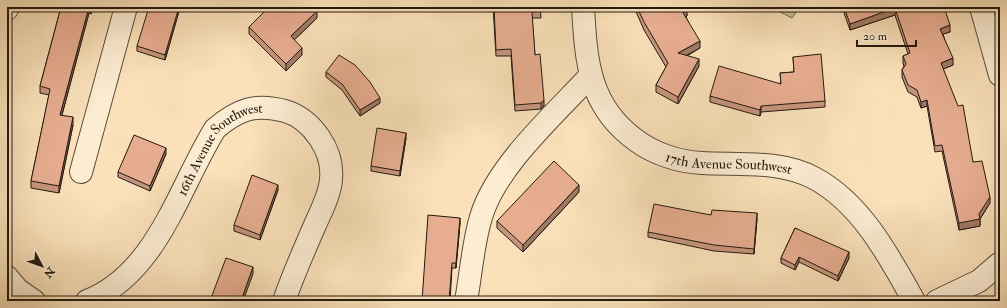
<svg xmlns="http://www.w3.org/2000/svg" width="1007" height="308" font-family="'IM FELL Double Pica',serif">
<style>
.green{fill:#c0c28e;stroke:#716e4f}
.lines{fill:none;stroke-linecap:round;stroke-linejoin:round}
.minor-casing{stroke:#584c3a;stroke-width:24}
.minor{stroke:#fcecd2;stroke-width:22}
.wall{fill:#c7957d;stroke:#221a10}
.shaded-wall{fill:#a27966;stroke:#221a10}
.building{fill:#e7ad91;stroke:#221a10}
.labels{text-anchor:middle;dominant-baseline:central;stroke-width:3;stroke-linejoin:round;paint-order:stroke}
.street-label{font-size:14px;fill:#221a10;stroke:#fcecd2}
</style>
<rect width="100%" height="100%" fill="#fae1ba"/>
<filter id="stains"><feTurbulence type="fractalNoise" baseFrequency=".005" numOctaves="4"/><feColorMatrix values="0 0 0 0 .2 0 0 0 0 .09 0 0 0 0 .02 0 0 0 .5 -.17"/></filter>
<radialGradient id="worn" r=".72"><stop offset=".6" stop-color="#630" stop-opacity="0"/><stop offset="1" stop-color="#630" stop-opacity=".3"/></radialGradient>
<path class="green" d="M770,7H800L792,18Z"/>
<g class="lines">
<g class="minor-casing">
<g id="minor">
<path id="s1" d="M583,7C586,62 589,107 637,141C655,154 679,162 702,163C739,165 780,160 814,178C861,203 889,256 914,301"/>
<path d="M981,7L1000,75"/>
<path d="M7,9L8,7"/>
<path d="M81,172L126,7"/>
<path d="M7,277L18,290L34,301"/>
<path id="s2" d="M87,301C157,274 179,187 215,129C238,109 256,103 285,111C312,119 334,151 331,179C330,195 321,211 315,225C304,250 293,275 284,301"/>
<path d="M466,301C471,274 473,243 481,217C496,166 555,114 591,75"/>
<path d="M937,301L979,281L1000,263"/>
</g>
</g>
<use href="#minor" class="minor"/>
</g>
<path class="wall" d="M61,7H93L91,14L89,13L62,115L73,125L59,193L31,188V181L49,95L40,93V86Z
M180,7L165,60L137,51V46Z
M493,7H540L541,18H532L535,55L544,106L541,109L515,111L511,56H496Z
M634,7H686L687,16L686,17L700,48L687,56L699,66L678,104L656,92V85L666,67L644,30Z
M842,7H944L950,32L943,34L953,65L943,69L973,162L990,203L980,219V226L959,230L942,151L935,152L927,106L921,108L917,97L908,92L902,77V70L904,66L903,63V56L908,54L895,15L850,30Z
M317,18L294,40L302,55L286,71L249,34V27Z
M793,57L825,101V107L761,112L760,116L710,102V96L781,83L780,73L794,72Z
M326,72L380,103L360,116L342,90L326,77Z
M406,138L400,176L371,171V166Z
M166,154L150,191L118,177V172Z
M278,190L260,240L234,231V225Z
M579,192L523,252L497,228V221Z
M711,215L757,219L754,254L714,251L648,237V232Z
M460,223L456,268H452L450,301H422Z
M795,228L849,258L838,281L799,262L795,270L781,263V258Z"/>
<path class="shaded-wall" d="M89,7V13L60,122V115Z
M91,7H93L91,14Z
M179,7H180V8L165,60V55Z
M895,8V15L850,30V24Z
M687,9V16L682,18V11Z
M317,11V18L291,43V36Z
M950,25V32L940,35V29Z
M700,41V48L678,60V53Z
M302,48V55L286,71V64Z
M953,58V65L941,70V63Z
M699,59V66L678,104V97Z
M380,98V103L360,116V110Z
M544,100V106L541,109V103Z
M927,100V106L921,108V102Z
M761,106V112L760,116V110Z
M73,117V125L59,193V186Z
M406,133V138L400,176V171Z
M166,148V154L150,191V186Z
M278,185V190L260,240V235Z
M579,185V192L523,252V245Z
M990,197V203L980,219V226L959,230V223Z
M757,213V219L754,254V249Z
M460,218V223L456,268V263Z
M849,252V258L838,281V276Z
M799,257V262L795,270V265Z
M253,267V274L243,301H241Z"/>
<path class="building" d="M61,7H89L60,115L73,117L59,186L31,181L50,89L40,86Z
M149,7H179L165,55L137,46Z
M269,7H313L317,11L291,36L302,48L286,64L249,27Z
M494,7H540L541,11L532,12L535,55L540,54L544,100L541,103L515,105L511,49L496,50Z
M637,7H686L687,9L682,11L700,41L678,53L699,59L678,97L656,85L668,63L644,22Z
M844,7H944L950,25L940,29L953,58L941,63L958,106L963,105L973,162L982,161L990,197L979,214L980,219L959,223L942,145L935,146L927,100L921,102L917,90L908,85L902,70L906,64L903,56L910,53L895,8L850,24Z
M821,54L825,101L761,106L760,110L710,96L719,66L781,84L780,73L794,72L793,57Z
M339,55L355,65L370,82L380,98L360,110L342,84L326,72Z
M377,128L406,133L400,171L371,166Z
M134,135L166,148L150,186L118,172Z
M554,161L579,185L523,245L497,221Z
M252,175L278,185L260,235L234,225Z
M654,204L711,215L712,210L757,213L754,249L714,245L648,232Z
M428,215L460,218L456,263H452L449,301H422Z
M795,228L849,252L838,276L799,257L795,265L781,258Z
M226,258L253,267L241,301H210Z"/>
<g class="labels">
<g class="street-label">
<text stroke="none"><textPath href="#s2" startOffset="209">16th Avenue Southwest</textPath></text>
<text stroke="none"><textPath href="#s1" startOffset="247">17th Avenue Southwest</textPath></text>
</g>
</g>
<rect width="1007" height="308" fill="none" stroke="#fae1ba" stroke-width="24"/>
<rect x="8" y="8" width="991" height="292" fill="none" stroke="#221a10" stroke-width="2"/>
<rect x="12" y="12" width="983" height="284" fill="none" stroke="#221a10"/>
<g transform="translate(42 266) rotate(131)" stroke="#fcecd2" stroke-width="3" paint-order="stroke">
<path d="M0-3L7 15L0 10L-7 15Z" fill="#221a10"/>
<text y="-6" font-size="11" font-weight="bold" text-anchor="middle" fill="#221a10">N</text>
</g>
<path d="M857 40v6h59v-6" fill="none" stroke="#221a10" stroke-width="2"/>
<text x="863" y="40" font-size="12" fill="#221a10" stroke="#fcecd2" stroke-width="3" paint-order="stroke">20 m</text>
<rect width="100%" height="100%" filter="url(#stains)"/>
<rect width="100%" height="100%" fill="url(#worn)"/>
</svg>
